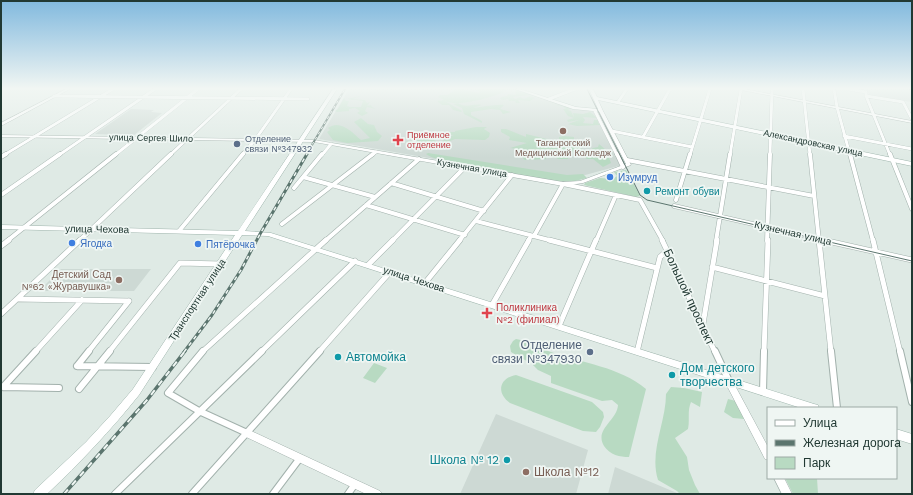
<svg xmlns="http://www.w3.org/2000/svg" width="913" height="495" font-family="'Work Sans',sans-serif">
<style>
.built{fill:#cdd9d4}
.green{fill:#b8dac2}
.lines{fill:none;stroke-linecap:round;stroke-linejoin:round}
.minor-far3-casing{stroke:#a2b1ac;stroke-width:3.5}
.minor-far2-casing{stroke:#a2b1ac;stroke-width:5}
.minor-far1-casing{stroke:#a2b1ac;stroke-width:6}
.minor-casing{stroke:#a2b1ac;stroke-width:8}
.tertiary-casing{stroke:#a2b1ac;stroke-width:1}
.secondary-casing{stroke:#9fb5ad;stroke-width:1}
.minor-far3{stroke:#fff;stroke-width:3}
.minor-far2{stroke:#fff;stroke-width:4}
.minor-far1{stroke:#fff;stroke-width:5}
.minor{stroke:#fff;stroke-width:6}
.tertiary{fill:#fff;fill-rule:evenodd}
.secondary{fill:#fff;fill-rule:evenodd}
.tram{stroke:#5b756e;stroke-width:1}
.rail-far2-casing{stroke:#5b756e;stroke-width:2}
.rail-far1-casing{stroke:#5b756e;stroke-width:3}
.rail-casing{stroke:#5b756e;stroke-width:3.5}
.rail-far2{stroke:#eff6f3;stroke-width:1;stroke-dasharray:3;stroke-linecap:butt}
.rail-far1{stroke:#eff6f3;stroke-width:1.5;stroke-dasharray:4;stroke-linecap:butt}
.rail{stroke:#eff6f3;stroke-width:2;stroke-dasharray:6;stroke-linecap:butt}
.education-dot{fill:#8d6e63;stroke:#eff6f3;stroke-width:1.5}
.health-dot{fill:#e0444e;stroke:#eff6f3;stroke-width:1.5}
.service-dot{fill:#5c6f8a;stroke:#eff6f3;stroke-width:1.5}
.shop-dot{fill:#3f7fe0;stroke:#eff6f3;stroke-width:1.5}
.culture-dot{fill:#0f9aa8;stroke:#eff6f3;stroke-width:1.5}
.labels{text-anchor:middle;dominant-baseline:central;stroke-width:3.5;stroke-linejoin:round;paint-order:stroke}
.far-health-label{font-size:9px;fill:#be3a42;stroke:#eff6f3;text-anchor:start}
.far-street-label{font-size:9px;fill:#213933;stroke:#eff6f3}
.far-service-label{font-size:9px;fill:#4e5e75;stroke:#eff6f3;text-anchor:start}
.far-education-label{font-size:9px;fill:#785e54;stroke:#eff6f3}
.shop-label{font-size:10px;fill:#366cbe;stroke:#eff6f3;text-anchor:start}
.culture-label{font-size:10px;fill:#0d838f;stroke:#eff6f3;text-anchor:start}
.street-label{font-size:10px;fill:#213933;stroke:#eff6f3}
.education-label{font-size:10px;fill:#785e54;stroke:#eff6f3;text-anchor:end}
.health-label{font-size:10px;fill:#be3a42;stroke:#eff6f3;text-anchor:start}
.near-street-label{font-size:12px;fill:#213933;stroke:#eff6f3}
.near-service-label{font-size:12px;fill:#4e5e75;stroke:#eff6f3;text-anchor:end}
.near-culture-label{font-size:12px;fill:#0d838f;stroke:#eff6f3;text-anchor:start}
.near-education-label{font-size:12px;fill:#785e54;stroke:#eff6f3;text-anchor:start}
</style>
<rect width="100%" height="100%" fill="#dfeae5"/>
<path class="built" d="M349,89H513L596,113L622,165L563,181L319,139Z
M851,89H912V102L870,96L868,92Z
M131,109L154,110L151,112L162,113L134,135L95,134Z
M61,269H151L134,291H39Z
M496,414L588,450L576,494H460Z
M615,467L677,493V494H608Z"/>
<path class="green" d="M457,89H463L464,90L479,93L480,91L476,90L477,89H505L502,93C488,98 459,107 445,101L462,111L461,112L453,110L449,105H442L437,101L444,100L438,97L440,95H447Z
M517,90L539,97L529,95L513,97L515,99L520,97L524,99L530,96L535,98L530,101L518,100L520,103H516L515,101H509L508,99L503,100L500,99L501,97L507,96L508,94L516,95L515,92Z
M361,96L353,99L365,100L367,103L370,102L367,106L371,105L372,107L376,109L367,107L365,111L368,113L362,116L357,113L360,111L355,108L349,109V111L337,112L335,111L338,109L344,98L346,101H349L347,106L350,107H361L363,101L347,99Z
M458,103C467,109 473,103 482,105L473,108C483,107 495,104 504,105L500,109L511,112L503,114L500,110L491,109L471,112V115L482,121V123L464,114L462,108L453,104Z
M551,104L571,108L568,110L571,111L574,118L573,113L583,114L590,112L597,118L583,117L585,120L583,123L593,124L594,120H598V123L601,125L577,126L568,124L579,120L568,122L567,120L574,118L568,116L563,109H566L564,107L565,106Z
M361,118L368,124L374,125L377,132L382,136L378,141L347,143L333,140L327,132L330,130L328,128C340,119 352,132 361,140L370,138L354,122Z
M476,127H487L484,129L490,133L489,137L485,140L455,139L436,147L406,144L407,141C417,142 425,136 434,139V140L439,143L444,140L451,139V136L454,135L439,134V132H455V131Z
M501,129H506L526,137V134L559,142V137L564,136L574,137V145L588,152L593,148L598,147L599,144L606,150L611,163L603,167L593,159H587L576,151L568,153V159H558L551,154H546V159L525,160L519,154L518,149L510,148L527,143L509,140L510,137L501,132Z
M428,153L567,175L583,174L587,178L571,182L555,181C536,177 435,163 426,154Z
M626,170L640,196L636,197L584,185L585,183L600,178L613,179L617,176L614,172Z
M516,339C529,341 539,348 551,352C582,363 620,367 646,389L629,457C620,457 610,455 604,446C594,429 617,421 618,405L612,400L602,401L551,383V376L538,370L532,364L511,352L510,346L513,341Z
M374,363L387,368L375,383L363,378Z
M516,375L592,402L603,412L604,417L600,427L596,432L583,431L510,403C496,393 499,378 516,375Z
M671,387L684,388L702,392L700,407L691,402C687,411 690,420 688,429L675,438L687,457L689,470L695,485L700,494H680L677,491L658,480C649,451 666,423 666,394Z
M728,399L736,401L744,419L733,418L724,412Z
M785,478H817L818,494H793Z"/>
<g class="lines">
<g class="minor-far3-casing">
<path id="minor-far3" d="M803,89L810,155
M834,89L837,107L850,155
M848,89L866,92V96L890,155
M54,96L308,99
M866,96L903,102L912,119
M549,99L575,89
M618,102L627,89
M595,111L617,155
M612,131L692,147
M844,136L912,149
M643,137L670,89
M4,155L113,89
M59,155L155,89
M115,155L198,89
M170,155L241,89
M242,155L255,140L291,89
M322,155L331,144
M372,155L376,152
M690,155L710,89
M730,155L741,89
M770,155L772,89"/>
</g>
<g class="minor-far2-casing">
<path id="minor-far2" d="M617,154L623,167
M810,154L819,241
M850,154L873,241
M890,154L912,209
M1,157L6,154
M627,160L814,196
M303,177L375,197
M391,183L484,211
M294,188L322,154
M1,195L60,154
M676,200L690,154
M366,205L465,235
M674,206L828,241
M476,221L553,241
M282,224L373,154
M179,231L243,154
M534,236L563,184L640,200L663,241
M7,241L116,154
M79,241L171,154
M325,241L419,159
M392,241L465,167
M459,241L512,175
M528,241L531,236
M596,241L616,195
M716,241L730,154
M767,241L770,154"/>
</g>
<g class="minor-far1-casing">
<path id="minor-far1" d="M549,240L657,268
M662,240L715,352
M819,240L831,352
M823,240L912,260
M873,240L900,352
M1,246L9,240
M368,265L393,240
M712,267L825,296
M425,283L460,240
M18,299L129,301
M492,305L529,240
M1,314L80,240
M703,324L717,240
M559,326L596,240
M35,352L82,300
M88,352L129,301
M109,352L180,263L221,264
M202,352L326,240
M261,352L355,261
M319,352L390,272
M637,352L660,257L667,251
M764,352L768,240"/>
</g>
<g class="minor-casing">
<path id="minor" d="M203,351L168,393L199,411L247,433
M715,351L729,381
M831,351L837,408
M900,351L912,402
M77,366L89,351
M77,366L153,367
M3,387L36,351
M3,387L59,388
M79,389L110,351
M763,392L764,351
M115,494L262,351
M192,494L320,351
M273,494L300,458
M348,494L355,484"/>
</g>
<g class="tertiary-casing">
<path id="tertiary" d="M66,89H70L1,126V123Z
M740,89H744L912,121V123L741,90Z
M600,110L603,111L631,165L583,183L563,186L314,142L1,137V135L314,140L563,182L580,181L626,164L599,111Z
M729,379L732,380L768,447V460L765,459L725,382L726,380Z
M247,429L380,491L382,494H366L244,436L243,433L244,430Z
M774,478H784L792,494H782Z"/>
</g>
<g class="secondary-casing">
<path id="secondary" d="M333,89H337L245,231L271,233L814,404L818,405L819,408H801L268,236L242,235L139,395C111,430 80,463 47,494H33L35,490L86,442L110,416L133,389L235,235L1,229V225L238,231Z
M515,89H520L576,107L598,109L589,89H593L597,97L912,162V166L598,100L603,111V112L573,109Z
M896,429L912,434V444L896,439Z"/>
</g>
<use href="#minor-far3" class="minor-far3"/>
<use href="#minor-far2" class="minor-far2"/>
<use href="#minor-far1" class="minor-far1"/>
<use href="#minor" class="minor"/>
<use href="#tertiary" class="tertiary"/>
<use href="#secondary" class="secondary"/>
<path class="tram" d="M587,89L640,195L647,200L912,261"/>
<g class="rail-far2-casing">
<path id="rail-far2" d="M910,89H912
M306,155L345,89"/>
</g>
<g class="rail-far1-casing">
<path id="rail-far1" d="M184,352L212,315L241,270L260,234L307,154"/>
</g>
<g class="rail-casing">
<path id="rail" d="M64,494L147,400L185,351"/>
</g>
<use href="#rail-far2" class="rail-far2"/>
<use href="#rail-far1" class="rail-far1"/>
<use href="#rail" class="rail"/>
</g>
<linearGradient id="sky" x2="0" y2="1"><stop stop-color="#81b9de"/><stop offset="0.56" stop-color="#f1f6f3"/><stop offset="1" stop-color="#f1f6f3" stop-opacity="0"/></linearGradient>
<rect width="913" height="158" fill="url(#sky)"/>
<g class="education-dot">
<circle cx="563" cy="131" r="4"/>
<circle cx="119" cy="280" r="4"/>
<circle cx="526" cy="472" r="4"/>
</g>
<g class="health-dot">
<path d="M396 134h4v4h4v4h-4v4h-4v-4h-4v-4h4z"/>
<path d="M485 307h4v4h4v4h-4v4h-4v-4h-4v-4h4z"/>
</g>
<g class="service-dot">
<circle cx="237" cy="144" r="4"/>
<circle cx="590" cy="352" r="4"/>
</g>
<g class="shop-dot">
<circle cx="610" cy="177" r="4"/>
<circle cx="72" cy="243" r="4"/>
<circle cx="198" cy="244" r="4"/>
</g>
<g class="culture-dot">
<circle cx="647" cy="191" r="4"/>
<circle cx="338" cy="357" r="4"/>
<circle cx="672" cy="375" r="4"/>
<circle cx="507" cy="460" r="4"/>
</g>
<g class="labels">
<g class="far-health-label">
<text x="407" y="135">Приёмное<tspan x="407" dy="10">отделение</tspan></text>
</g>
<g class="far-street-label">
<text transform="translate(151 138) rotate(1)">улица Сергея Шило</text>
<text transform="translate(813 143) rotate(12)">Александровская улица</text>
<text transform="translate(472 168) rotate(10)">Кузнечная улица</text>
</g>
<g class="far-service-label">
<text x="245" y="139">Отделение<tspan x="245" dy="10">связи №347932</tspan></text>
</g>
<g class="far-education-label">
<text x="563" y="143">Таганрогский<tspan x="563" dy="10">Медицинский Колледж</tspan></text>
</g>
<g class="shop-label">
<text x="618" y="177">Изумруд</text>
<text x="80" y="243">Ягодка</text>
<text x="206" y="244">Пятёрочка</text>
</g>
<g class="culture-label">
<text x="655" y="191">Ремонт обуви</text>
</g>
<g class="street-label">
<text transform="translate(97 229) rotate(1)">улица Чехова</text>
<text transform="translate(793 233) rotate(13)">Кузнечная улица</text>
<text transform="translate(414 279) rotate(18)">улица Чехова</text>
<text transform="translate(197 300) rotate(-57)">Транспортная улица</text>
</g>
<g class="education-label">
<text x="111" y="274">Детский Сад<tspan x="111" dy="12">№62 «Журавушка»</tspan></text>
</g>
<g class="health-label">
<text x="496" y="307">Поликлиника<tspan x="496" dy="12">№2 (филиал)</tspan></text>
</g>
<g class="near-street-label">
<text transform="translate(689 297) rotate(65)">Большой проспект</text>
</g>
<g class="near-service-label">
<text x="582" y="345">Отделение<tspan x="582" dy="14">связи №347930</tspan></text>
</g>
<g class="near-culture-label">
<text x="346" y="357">Автомойка</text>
<text x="680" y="368">Дом детского<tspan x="680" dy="14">творчества</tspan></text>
<text x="499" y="460" text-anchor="end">Школа № 12</text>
</g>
<g class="near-education-label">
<text x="534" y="472">Школа №12</text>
</g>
</g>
<rect width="913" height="495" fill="none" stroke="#213933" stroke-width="4"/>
<rect x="767" y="407" width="130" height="72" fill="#eff6f3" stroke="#9daaa6"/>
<rect x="775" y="420" width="20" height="6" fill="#ffffff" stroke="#9daaa6"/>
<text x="803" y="427" font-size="12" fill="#213933">Улица</text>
<rect x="775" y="440" width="20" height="6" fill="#5b756e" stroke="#9daaa6"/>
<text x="803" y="447" font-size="12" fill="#213933">Железная дорога</text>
<rect x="775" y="457" width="20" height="12" fill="#b8dac2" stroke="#9daaa6"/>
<text x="803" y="467" font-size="12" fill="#213933">Парк</text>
</svg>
